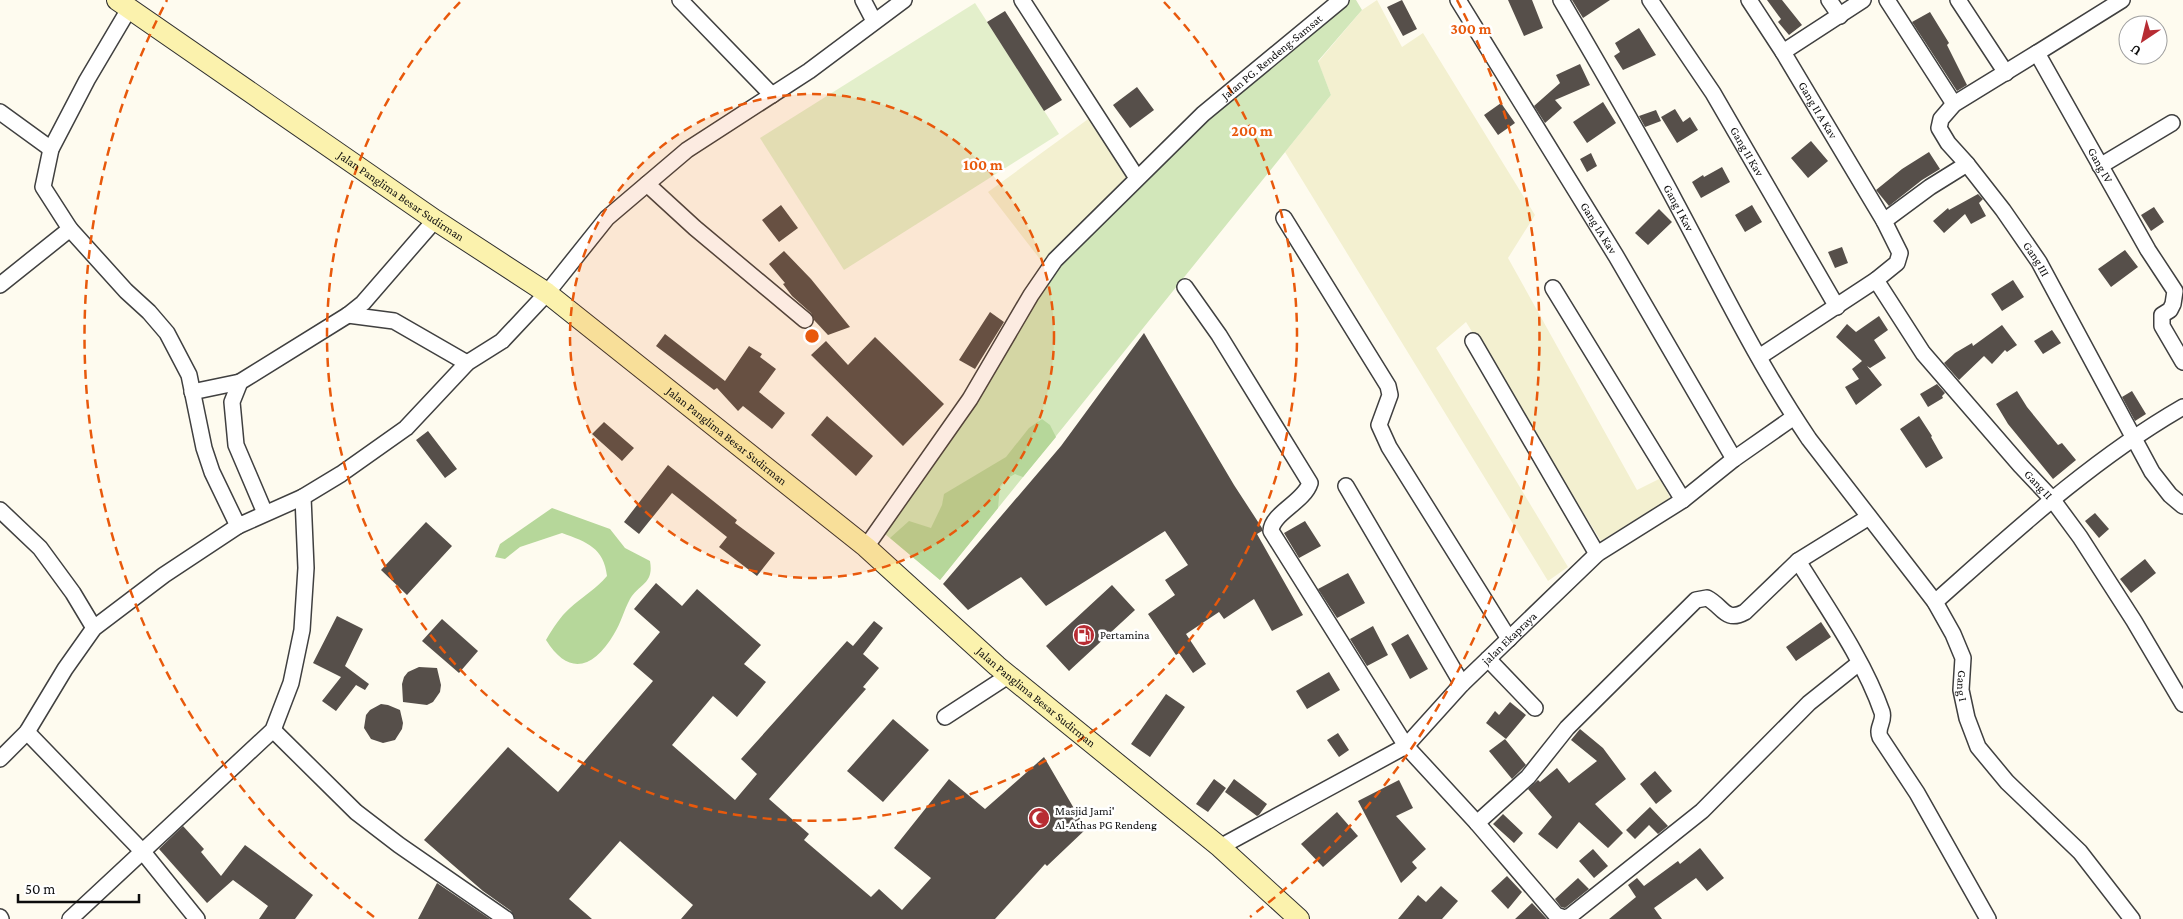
<svg xmlns="http://www.w3.org/2000/svg" width="2183" height="919" font-family="'Crimson Pro',serif">
<style>
.farmland{fill:#f3f0d0}
.green{fill:#d2e7ba}
.forest{fill:#b6d79a}
.pitch{fill:#e3efcb}
.building{fill:#564f4a}
.lines{fill:none;stroke-linecap:round;stroke-linejoin:round}
.street-casing{stroke:#404040;stroke-width:18}
.secondary-casing{stroke:#2f2f2f;stroke-width:22}
.street{stroke:#fff;stroke-width:15}
.secondary{stroke:#fbf2ad;stroke-width:20}
.ring{fill:none;stroke:#e8590c;stroke-width:2.5;stroke-dasharray:9 6}
.labels{text-anchor:middle;dominant-baseline:central;stroke-width:5;stroke-linejoin:round;paint-order:stroke}
.street-label{font-size:12px;fill:#0d0d0d;stroke:#fff}
.poi-label{font-size:12px;fill:#0d0d0d;stroke:#fff;text-anchor:start}
.centre{fill:#e8590c;stroke:#fff;stroke-width:2.5}
.ring-label{font-size:15px;text-anchor:middle;font-weight:bold;fill:#e8590c;stroke:#fff;stroke-width:5;stroke-linejoin:round;paint-order:stroke}
</style>
<rect width="100%" height="100%" fill="#fefbef"/>
<path class="farmland" d="M1377,0L1402,47L1423,33L1535,215L1508,258L1637,490L1661,478L1670,498L1601,541L1466,322L1436,348L1568,567L1548,581L1285,152L1331,95L1318,62L1362,10Z
M1091,117L1133,177L1043,263L988,192Z"/>
<path class="green" d="M1342,0H1356L1362,10L1318,61L1331,95L940,580L879,529L1031,295L1137,178Z"/>
<path class="forest" d="M1042,419L1050,425L1056,437L1023,477L1015,474L1006,479L1000,486L998,508L940,580L890,538L909,521L931,528L942,505L944,494L1006,457L1029,428Z
M552,508L610,529L625,548L650,561C654,584 640,583 630,599C624,610 621,623 614,634C594,668 569,677 546,640C553,628 560,617 570,608C582,597 596,589 607,576C604,548 587,542 562,533L520,547L505,559L495,557L500,544Z"/>
<path class="pitch" d="M975,3L1059,134L844,270L760,138Z"/>
<path class="building" d="M1402,0L1417,29L1403,36L1387,7Z
M1508,0H1532L1543,28L1524,36Z
M1572,0H1610L1583,18Z
M1767,0H1782L1802,25L1789,35L1778,22L1781,19Z
M1005,11L1062,100L1044,111L987,22Z
M1930,12L1949,43L1947,45L1967,85L1957,91L1912,22Z
M1639,28L1656,55L1623,70L1614,56L1620,52L1615,43Z
M1580,64L1590,85L1555,100L1562,108L1545,123L1534,106L1560,83L1556,75Z
M1137,87L1154,110L1130,128L1113,105Z
M1603,102L1616,123L1587,143L1573,122Z
M1501,103L1515,123L1498,135L1484,115Z
M1675,109L1683,122L1690,117L1698,130L1677,143L1661,117Z
M1656,110L1661,121L1645,127L1639,116Z
M1811,141L1828,161L1808,178L1791,158Z
M1929,152L1940,169L1922,180L1889,206L1876,190L1902,169Z
M1591,153L1597,166L1587,172L1580,159Z
M1722,167L1730,182L1701,198L1692,182L1703,175L1704,177Z
M1978,194L1983,199L1979,203L1986,216L1971,224L1965,214L1944,233L1933,221L1948,208L1949,210Z
M781,205L798,228L779,242L762,220Z
M1752,205L1762,222L1745,232L1735,215Z
M2154,207L2164,222L2151,231L2141,215Z
M1659,209L1672,222L1648,245L1635,233Z
M1842,247L1848,263L1835,268L1828,252Z
M2125,250L2138,267L2111,287L2098,269Z
M784,251L811,279L850,327L828,335L814,320L811,313L792,296L783,284L785,283L769,264Z
M2013,280L2024,297L2002,311L1991,294Z
M990,312L1004,322L975,369L959,360Z
M1879,316L1888,330L1874,340L1886,358L1870,368L1867,366L1882,385L1856,405L1845,387L1859,379L1852,369L1862,361L1836,337L1847,324L1856,332Z
M2002,325L2017,345L2007,352L2005,350L1992,364L1984,356L1959,380L1944,363L1955,353L1972,343L1973,346Z
M2052,330L2061,343L2043,354L2034,341Z
M1144,333L1234,485L1262,528V531L1257,534L1303,615L1272,631L1254,599L1224,619L1219,612L1186,634L1206,664L1193,673L1179,653L1176,655L1148,614L1175,595L1165,580L1188,565L1165,531L1046,606L1021,577L968,610L943,584L1061,446Z
M665,334L725,381L749,346L762,354L760,357L776,369L759,392L785,413L772,429L743,406L738,411L717,388L714,390L656,346Z
M875,337L944,404L903,446L811,355L826,341L848,365Z
M1937,384L1945,393L1942,396L1943,398L1928,407L1920,394Z
M2017,391L2027,407L2058,445L2062,443L2076,460L2053,479L2008,424L1996,404Z
M2132,391L2146,414L2135,421L2122,397Z
M827,416L873,456L856,476L811,435Z
M1919,416L1932,436L1931,437L1943,458L1926,468L1900,429Z
M604,422L634,448L622,461L592,434Z
M428,431L457,469L445,478L416,440Z
M668,465L737,520L735,523L775,553L757,576L719,547L727,537L672,493L639,534L624,522Z
M2095,513L2109,529L2099,538L2085,521Z
M1305,521L1321,546L1299,558L1284,533Z
M426,522L452,546L407,595L381,570Z
M2145,559L2156,573L2131,593L2120,579Z
M1348,573L1365,603L1337,618L1318,589Z
M656,583L682,606L697,589L761,645L744,664L766,682L737,717L713,696L672,745L735,800L757,774L741,759L847,641L853,646L874,621L883,628L863,654L879,668L863,687L866,689L769,799L809,834L804,840L871,897L879,889L902,910L931,878L894,848L949,779L985,809L1044,757L1086,829L1047,866L1045,864L995,919H681L693,905L620,841L569,899L592,919H515L511,911L483,891L424,840L508,747L558,792L653,681L633,664L660,632L634,609Z
M1112,585L1135,610L1069,671L1046,646Z
M337,616L363,629L345,666L369,684L365,690L356,685L336,711L322,701L341,677L313,663Z
M442,619L478,651L459,673L422,641Z
M1821,622L1831,637L1796,661L1786,647Z
M1373,626L1388,655L1367,666L1350,639Z
M1408,634L1428,669L1410,679L1391,644Z
M419,667L437,668L441,685L440,692L433,702L427,705L403,702L402,684L404,677L408,672Z
M1329,672L1340,690L1307,709L1296,691Z
M1166,694L1185,707L1150,757L1131,744Z
M1510,702L1526,715L1506,739L1486,723L1495,711L1499,715Z
M381,704L388,705L400,710L403,723L402,729L395,740L383,743L371,739L364,728L366,715L370,710Z
M893,719L929,750L883,802L847,771Z
M1580,729L1603,748L1626,779L1595,804L1623,833L1608,848L1579,822L1557,849L1538,834L1552,817L1528,789L1538,780L1540,782L1557,768L1569,783L1597,761L1571,740Z
M1338,733L1349,750L1339,757L1327,740Z
M1505,739L1526,765L1512,779L1489,751Z
M1655,771L1672,791L1656,804L1640,784Z
M1214,779L1226,788L1208,812L1196,804Z
M1234,779L1267,804L1259,815L1257,816L1225,792Z
M1399,780L1413,808L1396,816L1426,849L1412,862L1417,868L1401,883L1358,801Z
M1650,807L1668,826L1658,834L1649,825L1635,839L1626,830Z
M1337,812L1358,836L1323,867L1301,844Z
M1503,814L1523,833L1514,843L1493,824Z
M183,826L204,849L201,852L221,876L245,845L313,895L295,919H259L268,906L233,880L207,903L159,849Z
M1700,848L1724,878L1707,891L1696,878L1654,908L1662,919H1609L1636,897L1628,885L1637,878L1644,886L1678,861L1680,864Z
M1593,849L1608,866L1594,878L1579,861Z
M1507,876L1522,892L1508,909L1491,891Z
M1578,878L1589,889L1565,908L1561,907L1555,899Z
M437,883L490,919H418Z
M1441,886L1458,901L1442,919H1398L1418,895L1426,902Z
M1532,903L1547,919H1515Z"/>
<g class="lines">
<g class="street-casing">
<g id="street">
<path d="M680,0L772,95"/>
<path d="M863,0L874,21"/>
<path d="M1022,0L1137,178"/>
<path id="s1" d="M1458,0L1616,256L1734,459"/>
<path id="s2" d="M1561,0C1600,67 1639,133 1675,201C1718,281 1758,364 1809,439L1915,576L1935,602L1953,634L1963,658L1961,690L1967,718L1978,747L2007,782L2080,852L2132,919"/>
<path id="s3" d="M1650,0L1713,93L1837,307"/>
<path id="s4" d="M1749,0L1783,52L1884,221L1900,253L1897,263L1876,280L1759,357"/>
<path d="M1829,0L1840,16"/>
<path d="M1887,0L1954,104"/>
<path d="M1958,0L2006,73"/>
<path id="s5" d="M2122,0L2037,53L2148,250L2175,291L2173,304L2170,310L2162,315V326L2183,362"/>
<path d="M129,9L87,80L51,149L43,187L70,229L126,291L149,312L167,333L189,375L204,448L212,472L238,526L303,497"/>
<path d="M1783,52L1863,0"/>
<path id="s6" d="M2037,53L1954,104L1941,119L1939,128L1948,143L1967,164L2003,210L2039,262L2152,472L2170,495L2183,506"/>
<path d="M0,112L51,149"/>
<path d="M2100,166L2172,123"/>
<path d="M647,184L695,228L805,320"/>
<path d="M1284,218L1388,386L1390,395L1379,425L1389,447L1509,639"/>
<path d="M1884,221L1930,187L1967,164"/>
<path id="s7" d="M1876,280L1923,353L2020,465L2052,499L2080,537L2134,621L2183,704"/>
<path d="M0,285L70,229"/>
<path d="M1185,287L1219,335L1310,483C1304,502 1272,513 1271,531L1406,746L1477,823L1556,915L1565,918L1570,916L1702,811L1809,703L1859,663"/>
<path d="M1553,288L1683,500"/>
<path d="M348,315L394,321L467,363"/>
<path d="M1473,341L1597,554"/>
<path d="M192,392L240,382"/>
<path d="M1346,486L1462,684"/>
<path d="M0,510L40,548L73,593L94,628"/>
<path d="M265,513L236,445L232,402L240,382L348,315L363,303L435,220"/>
<path id="s8" d="M866,547L970,399L1031,295L1055,260L1203,114L1341,0"/>
<path d="M1798,561C1827,608 1864,660 1882,712C1885,721 1876,728 1880,737L1917,793L1988,919"/>
<path d="M1935,602C2014,532 2091,460 2183,407"/>
<path d="M1488,659L1535,708"/>
<path d="M945,717L1008,676"/>
<path d="M273,730L356,812L399,845L506,919"/>
<path d="M27,732L143,852L197,919"/>
<path d="M0,759L27,732L65,669L94,628L164,575L238,526"/>
<path d="M1477,823L1528,777L1567,728L1696,600L1707,598C1723,606 1725,623 1745,612L1798,561L1869,517"/>
<path id="s9" d="M1220,847L1406,746L1462,684L1597,554L1683,500L1734,459L1794,417"/>
<path d="M0,917L1,919"/>
<path d="M70,919L273,730L291,683L302,630L306,568L303,497L341,474L406,428L467,363L502,341L547,293L607,218L687,150L809,71L904,0"/>
</g>
</g>
<g class="secondary-casing">
<g id="secondary">
<path id="s10" d="M117,0L435,220L547,293L866,547L997,666L1220,847L1299,919"/>
</g>
</g>
<use href="#street" class="street"/>
<use href="#secondary" class="secondary"/>
</g>
<circle cx="812" cy="336" r="242" fill="#e8590c" fill-opacity=".12"/>
<g class="ring">
<circle cx="812" cy="336" r="242"/>
<path d="M1164 2A485 485 0 1 1 460 2"/>
<path d="M374 917A727 727 0 0 1 167 0M1457 0A727 727 0 0 1 1250 917"/>
</g>
<defs>
<g id="fuel-disc" transform="scale(1.125)"><circle r="9.5" fill="#b72c33" stroke="#fff"/><path d="M-5.5-6h7V0h2V4h1.3V-2.5L3-4.5l.8-.8L6-3V5H2.5V1h-1V6h-7ZM-4.2-4.7v3.2H.2V-4.7Z" fill="#fff"/></g>
<g id="mosque-disc" transform="scale(1.125)"><circle r="9.5" fill="#b72c33" stroke="#fff"/><path d="M3.5-4.9A6 6 0 1 0 3.5 4.9A5 5 0 1 1 3.5-4.9Z" fill="#fff"/></g>
</defs>
<g fill-rule="evenodd">
<use href="#fuel-disc" x="1084" y="635"/>
<use href="#mosque-disc" x="1039" y="818"/>
</g>
<g class="labels">
<g class="street-label">
<text stroke="none"><textPath href="#s8" startOffset="641">Jalan PG. Rendeng-Samsat</textPath></text>
<text stroke="none"><textPath href="#s4" startOffset="130">Gang II A Kav</textPath></text>
<text stroke="none"><textPath href="#s3" startOffset="180">Gang II Kav</textPath></text>
<text stroke="none"><textPath href="#s5" startOffset="229">Gang IV</textPath></text>
<text stroke="none"><textPath href="#s10" startOffset="345">Jalan Panglima Besar Sudirman</textPath></text>
<text stroke="none"><textPath href="#s2" startOffset="239">Gang I Kav</textPath></text>
<text stroke="none"><textPath href="#s1" startOffset="268">Gang IA Kav</textPath></text>
<text stroke="none"><textPath href="#s6" startOffset="290">Gang III</textPath></text>
<text stroke="none"><textPath href="#s10" startOffset="750">Jalan Panglima Besar Sudirman</textPath></text>
<text stroke="none"><textPath href="#s7" startOffset="262">Gang II</textPath></text>
<text stroke="none"><textPath href="#s9" startOffset="361">jalan Ekapraya</textPath></text>
<text stroke="none"><textPath href="#s2" startOffset="801">Gang I</textPath></text>
<text stroke="none"><textPath href="#s10" startOffset="1155">Jalan Panglima Besar Sudirman</textPath></text>
</g>
<g class="poi-label">
<text x="1100" y="635">Pertamina</text>
<text x="1055" y="811">Masjid Jami'<tspan x="1055" dy="14">Al-Athas PG Rendeng</tspan></text>
</g>
</g>
<circle cx="812" cy="336" r="8" class="centre"/>
<g class="ring-label">
<text x="1471" y="34">300 m</text>
<text x="1252" y="136">200 m</text>
<text x="983" y="170">100 m</text>
</g>
<g transform="translate(2143 40) rotate(215)"><circle r="24" fill="#ffffff" stroke="#9e9e9e"/>
<path d="M0-4L9 19L0 12L-9 19Z" fill="#b72c33"/>
<text y="-8" font-size="14" font-weight="bold" text-anchor="middle" fill="#0d0d0d">U</text>
</g>
<path d="M18 894v8h121v-8" fill="none" stroke="#0d0d0d" stroke-width="2.5"/>
<text x="25" y="894" font-size="15" fill="#0d0d0d" stroke="#ffffff" stroke-width="4" paint-order="stroke">50 m</text>
</svg>
